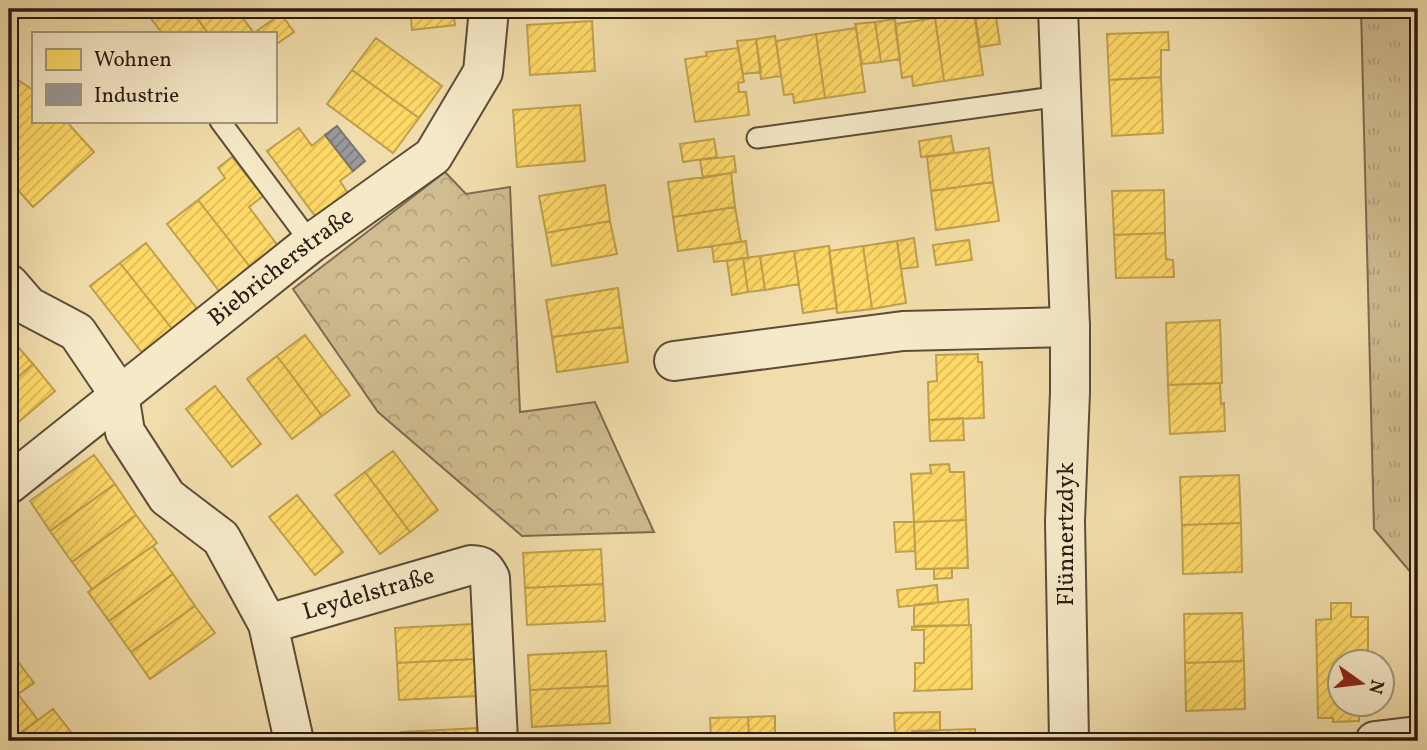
<svg xmlns="http://www.w3.org/2000/svg" width="1427" height="750" font-family="Vollkorn,serif">
<style>
.grass{fill:url(#grass-tufts);stroke:#7c6c52;stroke-width:2}
.forest{fill:url(#forest-crowns);stroke:#7c6c52;stroke-width:2}
.homes{fill:url(#homes-hatch);stroke:#bfa04d;stroke-width:2}
.industry{fill:url(#industry-hatch);stroke:#787371;stroke-width:2}
.lines{fill:none;stroke-linecap:round;stroke-linejoin:round}
.service-casing{stroke:#5c4c39;stroke-width:23}
.minor-casing{stroke:#5c4c39;stroke-width:42}
.tertiary-casing{stroke:#5c4c39;stroke-width:42}
.service{stroke:#f6e9c8;stroke-width:19}
.minor{stroke:#f6e9c8;stroke-width:38}
.tertiary{stroke:#f6e9c8;stroke-width:38}
.labels{text-anchor:middle;dominant-baseline:central;stroke-width:7;stroke-linejoin:round;paint-order:stroke}
.street-label{font-size:24px;fill:#2a1b13;stroke:#f6e9c8}
</style>
<defs>
<pattern id="grass-tufts" width="24" height="20" patternUnits="userSpaceOnUse" patternTransform="scale(1.75)"><rect width="24" height="20" fill="#cfbc91"/><path d="M3 7l-1-3M5 7V3M7 7l1-3M15 17l-1-3M17 17v-4M19 17l1-3" fill="none" stroke="#b2a17c"/></pattern>
<pattern id="forest-crowns" width="20" height="18" patternUnits="userSpaceOnUse" patternTransform="scale(1.75)"><rect width="20" height="18" fill="#cfbc91"/><path d="M2 6a3 3 0 1 1 6 0M12 15a3 3 0 1 1 6 0" fill="none" stroke="#b2a17c"/></pattern>
<pattern id="homes-hatch" width="6" height="6" patternUnits="userSpaceOnUse" patternTransform="scale(1.75)"><rect width="6" height="6" fill="#ffd966"/><path d="M-1 1l2-2M0 6l6-6M5 7l2-2" fill="none" stroke="#dbba58"/></pattern>
<pattern id="industry-hatch" width="6" height="6" patternUnits="userSpaceOnUse" patternTransform="scale(1.75)"><rect width="6" height="6" fill="#999"/><path d="M-1 1l2-2M0 6l6-6M5 7l2-2" fill="none" stroke="#7d7c7c"/></pattern>
</defs>
<rect width="100%" height="100%" fill="#f1ddab"/>
<filter id="stains"><feTurbulence type="fractalNoise" baseFrequency=".00286" numOctaves="4"/><feColorMatrix values="0 0 0 0 .2 0 0 0 0 .09 0 0 0 0 .02 0 0 0 .5 -.17"/></filter>
<radialGradient id="worn" r=".72"><stop offset=".6" stop-color="#630" stop-opacity="0"/><stop offset="1" stop-color="#630" stop-opacity=".3"/></radialGradient>
<path class="grass" d="M1361,9H1418V581L1374,529Z"/>
<path class="forest" d="M445,172L466,194L510,187L520,412L595,402L654,532L522,536L378,412L293,289Z"/>
<path class="homes" d="M159,9H190L208,33H162L149,16Z
M190,9H236L254,33L281,14L294,32L275,45V33H208Z
M410,9H453L455,25L412,30Z
M974,9H995L1000,44L980,47Z
M974,12L983,75L944,81L935,18Z
M935,18L944,81L913,86L912,76L902,78L895,24Z
M895,19L900,59L881,62L875,22Z
M592,21L595,71L530,75L527,25Z
M875,22L881,62L862,64L855,24Z
M856,28L865,92L825,98L816,34Z
M1168,32L1169,50H1161V77L1109,80L1107,34Z
M816,34L825,98L794,103L793,94L784,95L776,41Z
M775,36L781,76L761,79L756,39Z
M376,38L442,86L419,118L352,70Z
M756,39L761,72L743,74L737,41Z
M738,48L744,82L738,83L739,92H746L749,115L695,122L685,59L707,56L706,52Z
M352,70L419,118L393,153L327,104Z
M9,74L33,90V121H66L94,152L33,207L9,180Z
M1161,77L1163,133L1112,136L1109,80Z
M580,105L585,161L517,167L513,110Z
M299,128L312,146L325,135L353,171L340,181L350,196L318,220L267,151Z
M951,136L954,153L921,157L919,141Z
M714,139L717,157L683,162L680,144Z
M989,148L993,182L931,191L927,157Z
M734,156L736,172L703,178L700,160Z
M232,157L263,196L249,207L281,250L254,272L198,200L225,178L218,168Z
M731,173L735,207L673,217L668,182Z
M993,182L999,221L936,230L931,191Z
M605,185L610,221L546,233L539,196Z
M1164,190L1165,233L1114,235L1112,191Z
M198,200L254,272L223,296L167,224Z
M735,207L741,242L678,251L673,217Z
M610,221L617,254L552,266L546,233Z
M1165,233L1166,259L1173,260L1174,277L1116,278L1114,235Z
M914,238L918,267L901,269L897,241Z
M969,240L972,260L936,265L933,245Z
M746,241L748,258L714,262L712,246Z
M897,241L906,303L872,309L863,246Z
M146,243L202,315L177,335L120,263Z
M829,246L837,308L803,313L794,251Z
M863,246L872,309L837,313L829,251Z
M794,251L799,284L765,290L760,256Z
M760,256L765,290L748,292L743,258Z
M743,258L748,292L732,295L727,261Z
M120,263L177,335L147,359L90,286Z
M618,288L623,327L552,337L546,300Z
M1220,320L1222,383L1168,385L1166,323Z
M623,327L628,362L557,372L552,337Z
M305,335L350,395L322,416L277,356Z
M12,340L33,364L9,385V343Z
M978,354V362H982L984,418L929,420L928,382L937,381L936,355Z
M277,356L322,416L292,439L247,379Z
M33,364L55,391L9,430V385Z
M1220,383L1221,404L1224,403L1225,431L1170,434L1168,385Z
M215,386L261,444L232,467L186,409Z
M963,418L964,440L930,441L929,420Z
M393,451L438,510L410,532L365,472Z
M94,455L115,484L50,531L30,501Z
M949,464L950,472H964L966,520L914,522L911,474L931,473L930,465Z
M365,472L410,532L380,554L335,495Z
M1239,475L1241,523L1182,525L1180,477Z
M115,484L136,515L72,562L50,531Z
M297,495L343,552L315,575L269,517Z
M136,515L157,543L92,589L72,562Z
M966,520L968,568L916,569L914,522Z
M894,522H914L915,551L896,552Z
M1241,523L1242,572L1183,574L1182,525Z
M153,546L173,574L109,621L88,592Z
M601,549L603,584L525,588L523,553Z
M952,568V578L934,579V569Z
M173,574L195,606L131,652L109,621Z
M603,584L605,621L527,625L525,588Z
M937,585L938,603L899,607L897,590Z
M968,599L969,625L914,626V605Z
M1331,603H1351V617H1368V662H1340V704H1359V721L1333,722V718H1318L1316,620L1331,619Z
M195,606L215,633L150,679L131,652Z
M1242,613L1244,661L1185,663L1184,614Z
M473,624L475,659L397,663L395,628Z
M971,625L972,689L914,691L915,688V663H924V630H912V627Z
M606,651L608,686L530,690L528,655Z
M16,659L34,683L18,694L38,720L9,741V665Z
M475,659L477,696L399,700L397,663Z
M1244,661L1245,709L1186,711L1185,663Z
M608,686L610,723L532,727L530,690Z
M53,709L71,732L58,741H10Z
M940,712V730L895,734L894,713Z
M775,716V737H749L748,717Z
M748,717L749,737L711,739L710,718Z
M479,728V741H401V732Z
M975,729V741H912V731Z"/>
<path class="industry" d="M337,126L365,161L353,171L325,135Z"/>
<g class="lines">
<g class="service-casing">
<path id="service" d="M220,121L311,243
M757,138L1061,96"/>
</g>
<g class="minor-casing">
<g id="minor">
<path d="M9,284L28,306L77,332L119,394L125,432L167,497L221,538L268,624L294,741"/>
<path d="M674,361L903,331L1070,327"/>
<path id="s1" d="M9,484L311,243L433,156L483,72L489,9"/>
<path id="s2" d="M268,624L471,565C482,565 485,568 490,578L498,741"/>
<path d="M1375,741L1418,736"/>
</g>
</g>
<g class="tertiary-casing">
<path id="tertiary" d="M1058,9L1070,327V392L1065,521L1069,741"/>
</g>
<use href="#service" class="service"/>
<use href="#minor" class="minor"/>
<use href="#tertiary" class="tertiary"/>
</g>
<g class="labels">
<g class="street-label">
<text stroke="none"><textPath href="#s1" startOffset="348">Biebricherstraße</textPath></text>
<text transform="translate(1067 534) rotate(-90)">Flünnertzdyk</text>
<text stroke="none"><textPath href="#s2" startOffset="105">Leydelstraße</textPath></text>
</g>
</g>
<rect width="1427" height="750" fill="none" stroke="#f1ddab" stroke-width="35"/>
<rect x="10" y="10" width="1406" height="729" fill="none" stroke="#2a1b13" stroke-width="3.5"/>
<rect x="18" y="18" width="1392" height="715" fill="none" stroke="#2a1b13" stroke-width="2"/>
<rect x="32" y="32" width="245" height="91" fill="#f6e9c8" stroke="#a49780" stroke-width="2"/>
<rect x="46" y="49" width="35" height="21" fill="#ffd966" stroke="#a49780" stroke-width="2"/>
<text x="94" y="66" font-size="21" fill="#2a1b13">Wohnen</text>
<rect x="46" y="84" width="35" height="21" fill="#999999" stroke="#a49780" stroke-width="2"/>
<text x="94" y="102" font-size="21" fill="#2a1b13">Industrie</text>
<g transform="translate(1361 683) rotate(104)"><circle r="33" fill="#f6e9c8" stroke="#a49780" stroke-width="2"/>
<path d="M0-5L12 26L0 18L-12 26Z" fill="#8f2418"/>
<text y="-10" font-size="19" font-weight="bold" text-anchor="middle" fill="#2a1b13">N</text>
</g>
<rect width="100%" height="100%" filter="url(#stains)"/>
<rect width="100%" height="100%" fill="url(#worn)"/>
</svg>
